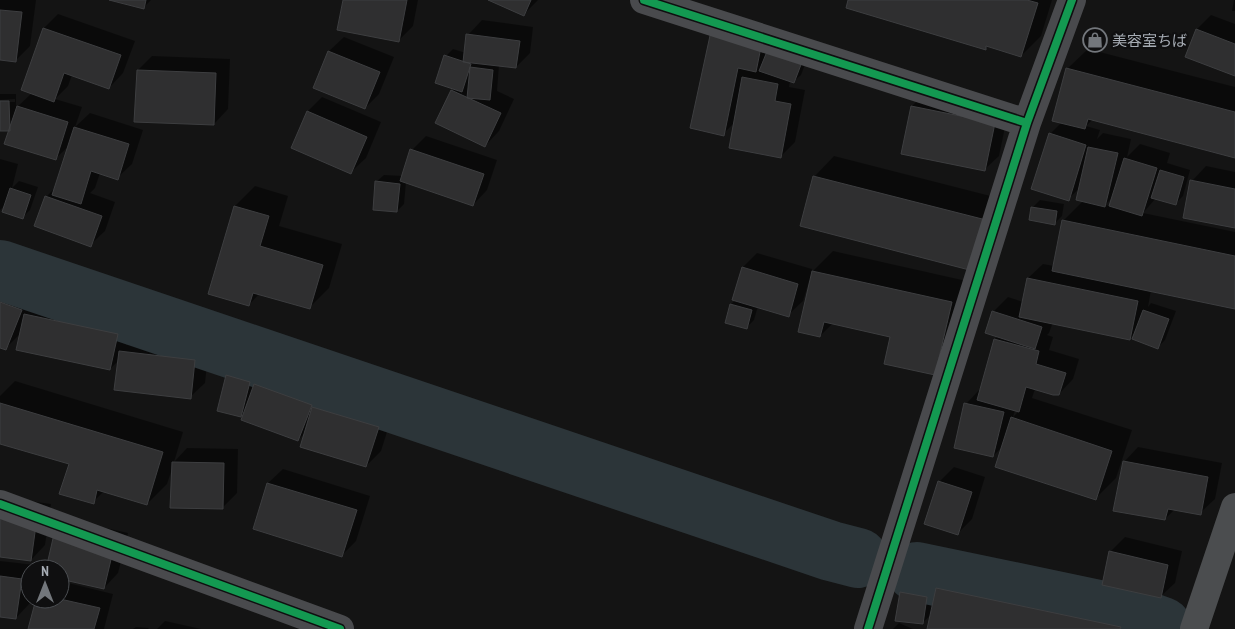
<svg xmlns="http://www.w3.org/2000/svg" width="1235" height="629" font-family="'PT Sans Narrow','Noto Sans JP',sans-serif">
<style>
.shadow{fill:#0007;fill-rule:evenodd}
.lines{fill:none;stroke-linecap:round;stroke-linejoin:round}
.river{stroke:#2c3539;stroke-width:60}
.building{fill:#2f2f30;stroke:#3d3e40}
.minor{stroke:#494a4d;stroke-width:28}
.major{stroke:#4b4d4f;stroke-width:28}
.cycleway-casing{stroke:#0f0f10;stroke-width:11}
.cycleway{stroke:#139951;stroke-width:8}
.labels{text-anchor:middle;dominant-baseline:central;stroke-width:4.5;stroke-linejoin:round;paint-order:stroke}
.poi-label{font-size:15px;fill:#a6acb4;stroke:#0f0f10;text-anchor:start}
</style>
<rect width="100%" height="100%" fill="#141414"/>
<path class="shadow" d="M0,0H36L30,46L15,61L0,59Z
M114,0H151L144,7Z
M344,0H418L413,26L398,41Z
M492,0H538L524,14Z
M849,0H1052L1041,36L1021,56L988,46L985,48Z
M1234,0H1235V11H1232Z
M58,14L135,41L123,73L109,88L72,75L68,86L55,99L82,107L75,127L90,113L143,130L132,164L117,178L100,173L95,188L90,193L115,202L105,231L90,245L46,197L56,187L70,145L55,159L10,130H0V102H15V99L0,100V94H16V108L32,93L22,89L44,28Z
M1211,15L1235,24V75L1197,29Z
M727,18L776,28L772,47L809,54L801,75L793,82L790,81L789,87L805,90L795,142L781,156L734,123L723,134Z
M482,20L533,27L530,53L516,67L499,65L497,91L514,99L499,131L485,146L452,91L455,88L446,56L453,49L466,53L468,35Z
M344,37L394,57L379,94L365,108L329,51Z
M1088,49L1235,87V156L1093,119L1086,126L1100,130L1097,139L1103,133L1131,139L1127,157L1140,144L1170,153L1167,163L1190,170L1183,196L1175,204L1156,198L1143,213L1235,232V308L1151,290L1148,307L1151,303L1176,311L1165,340L1158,347L1136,333L1130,338L1053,322L1049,333L1047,335L1053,337L1049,350L1079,359L1073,379L1059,394L1035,389L1032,398L1132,430L1116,478L1096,498L1003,446L993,456L966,404L980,389L995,339L998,336L993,312L1008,297L1023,302L1028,278L1043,264L1054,266L1063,221L1083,201L1080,188L1068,199L1050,134L1062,122L1067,69ZM1113,197L1110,206L1105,205ZM1015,410L1019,411L1013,417Z
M152,56L230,59L228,109L214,124L138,70Z
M926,92L1009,108L999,156L984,170L912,106Z
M322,97L381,122L366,158L351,172L293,147L308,111Z
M426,136L497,160L487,190L473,205L406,182L404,204L397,211L376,182L384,175L403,176L412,150Z
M834,156L1014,202L981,271L814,177Z
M0,159L18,164L12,188L19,181L38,187L30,210L22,218L6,204L0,210Z
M1206,166L1235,172V227L1192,181Z
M255,186L288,196L279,226L342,244L329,288L309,308L260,293L249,305L235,206Z
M1040,200L1064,204L1062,216L1054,224L1032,208Z
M833,251L971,282L935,374L891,336L833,323L820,336L811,281H809L803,301L788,315L758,306L754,320L747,327L731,304L736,300L743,267L757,253L812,269L811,273Z
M0,282L36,296L30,310L39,300L131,320L126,345L134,337L209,346L205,383L190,397L119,360L110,369L21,333L5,349L0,347Z
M235,369L257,375L254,386L270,370L325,390L322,398L327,393L393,413L381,451L366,466L306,432L298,440L246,411L241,416L227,376Z
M15,381L183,432L174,462L187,448L238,449L237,493L222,508L172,469L167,484L147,504L104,491L93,502L70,464L0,442V396Z
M1138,447L1222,463L1215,499L1200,513L1175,509L1165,519L1124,462Z
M954,467L985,477L972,519L958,533L939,482Z
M283,469L370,496L356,541L342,555L254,528L268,483Z
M0,497L51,504L45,545L31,560L0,556Z
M70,520L128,533L118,573L104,588L60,578V569H47Z
M1125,537L1182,551L1175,583L1160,597L1110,552Z
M0,561L35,565V569H30V603L16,618L0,616Z
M957,569L1140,607L1136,629H929L932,614L922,623L901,593L908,586L933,590L931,609H933L937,589Z
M60,581L113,594L104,629H30L37,599H60Z
M165,621L201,629H157Z
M899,623L913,629H893Z
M136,627L149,628L148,629H133Z"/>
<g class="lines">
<path class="river" d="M0,270L831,551L858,558
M917,572L1137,618L1162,627"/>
</g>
<path class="building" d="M109,0H146L144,9Z
M343,0H407L399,42L337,30Z
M488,0H531L524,16Z
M848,0H1027L1038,3L1021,57L986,46V50L846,8Z
M0,10L22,12L16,62L0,60Z
M43,28L121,55L109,89L64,73L54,102L21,90Z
M1196,29L1235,44V76L1185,57Z
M711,31L762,42L756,72L738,68L724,136L690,128Z
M466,34L520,41L516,68L463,62Z
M768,49L802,62L794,83L759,71Z
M328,51L380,72L365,109L313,88Z
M444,55L471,64L462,92L435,83Z
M470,67L493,70L490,100L467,98Z
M1066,68L1235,112V158L1088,119L1085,129L1052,121Z
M137,70L216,73L214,125L134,122Z
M742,77L778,84L775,101L791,104L781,158L729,148Z
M451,90L501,113L485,147L435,123Z
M0,101H9L10,131H0Z
M17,106L68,122L56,160L4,144Z
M911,106L995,123L985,171L901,154Z
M307,111L367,137L351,174L291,148Z
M74,127L129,144L118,180L91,171L81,204L52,195Z
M1049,133L1086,145L1069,201L1031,189Z
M1088,147L1118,153L1105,207L1076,200Z
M410,149L484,174L473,206L400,181Z
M1124,158L1157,168L1142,216L1109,206Z
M1160,170L1184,177L1176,205L1151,198Z
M813,176L994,222L981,273L800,226Z
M1190,180L1235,189V228L1183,218Z
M375,181L400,184L397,212L373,210Z
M10,188L31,195L23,219L2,212Z
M45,196L102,216L91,247L34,226Z
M234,206L269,216L260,246L323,265L310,309L253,293L249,306L208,294Z
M1031,207L1057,211L1055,225L1029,220Z
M1062,220L1235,256V309L1052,271Z
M742,267L798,284L789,317L732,300Z
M812,271L952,302L935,375L884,364L890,337L824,322L820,337L798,332Z
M1027,278L1138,301L1130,340L1019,317Z
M0,302L22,310L6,350L0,348Z
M730,304L752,310L747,329L725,323Z
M1143,310L1169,319L1158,349L1132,339Z
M992,311L1042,327L1035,349L985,333Z
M24,314L118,334L110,370L16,350Z
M994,339L1039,351L1036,364L1066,373L1059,395H1053L1026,387L1019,412L977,400Z
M119,351L195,360L191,399L114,390Z
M226,375L250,382L241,417L217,411Z
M254,384L312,405L298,441L241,420Z
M0,403L163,452L147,505L97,490L94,504L59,494L69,464L0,444Z
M964,403L1004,412L993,457L954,448Z
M312,407L379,427L366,467L300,447Z
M1011,417L1112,451L1096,500L995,467Z
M1123,461L1208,477L1201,515L1168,509L1165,520L1113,511Z
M172,462L224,463L223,509L170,508Z
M938,481L972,492L958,535L924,524Z
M267,483L357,510L342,557L253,529Z
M0,513L37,518L31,561L0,557Z
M54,534L114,547L104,589L60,579V569H46Z
M1109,551L1168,565L1161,598L1102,585Z
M0,576L22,579L16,619L0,617Z
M936,588L1121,627L1120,629H927Z
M900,592L927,597L923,624L895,621Z
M36,599H60L100,608L94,629H28Z"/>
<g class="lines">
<path class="minor" d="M644,0L1027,123
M0,504L340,629
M868,629L1027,123L1072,0"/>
<path class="major" d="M1194,629L1235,507"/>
<g class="cycleway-casing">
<path id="cycleway" d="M644,0L1027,123
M0,504L340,629
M868,629L1027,123L1072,0"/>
</g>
<use href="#cycleway" class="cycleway"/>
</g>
<defs>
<g id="shop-ring" transform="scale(1.25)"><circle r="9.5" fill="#0f0f10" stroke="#73777c" stroke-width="1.5"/><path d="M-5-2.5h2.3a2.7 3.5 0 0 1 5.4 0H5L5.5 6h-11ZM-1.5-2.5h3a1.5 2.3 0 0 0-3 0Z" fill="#73777c"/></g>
</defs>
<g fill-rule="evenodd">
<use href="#shop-ring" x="1095" y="40"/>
</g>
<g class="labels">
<g class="poi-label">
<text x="1112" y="40">美容室ちば</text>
</g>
</g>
<g transform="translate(45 584)"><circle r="24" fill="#0f0f10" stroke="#4b4e52"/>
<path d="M0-4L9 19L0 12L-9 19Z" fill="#73777c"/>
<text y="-8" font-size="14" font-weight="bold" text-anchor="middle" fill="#a6acb4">N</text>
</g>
</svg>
